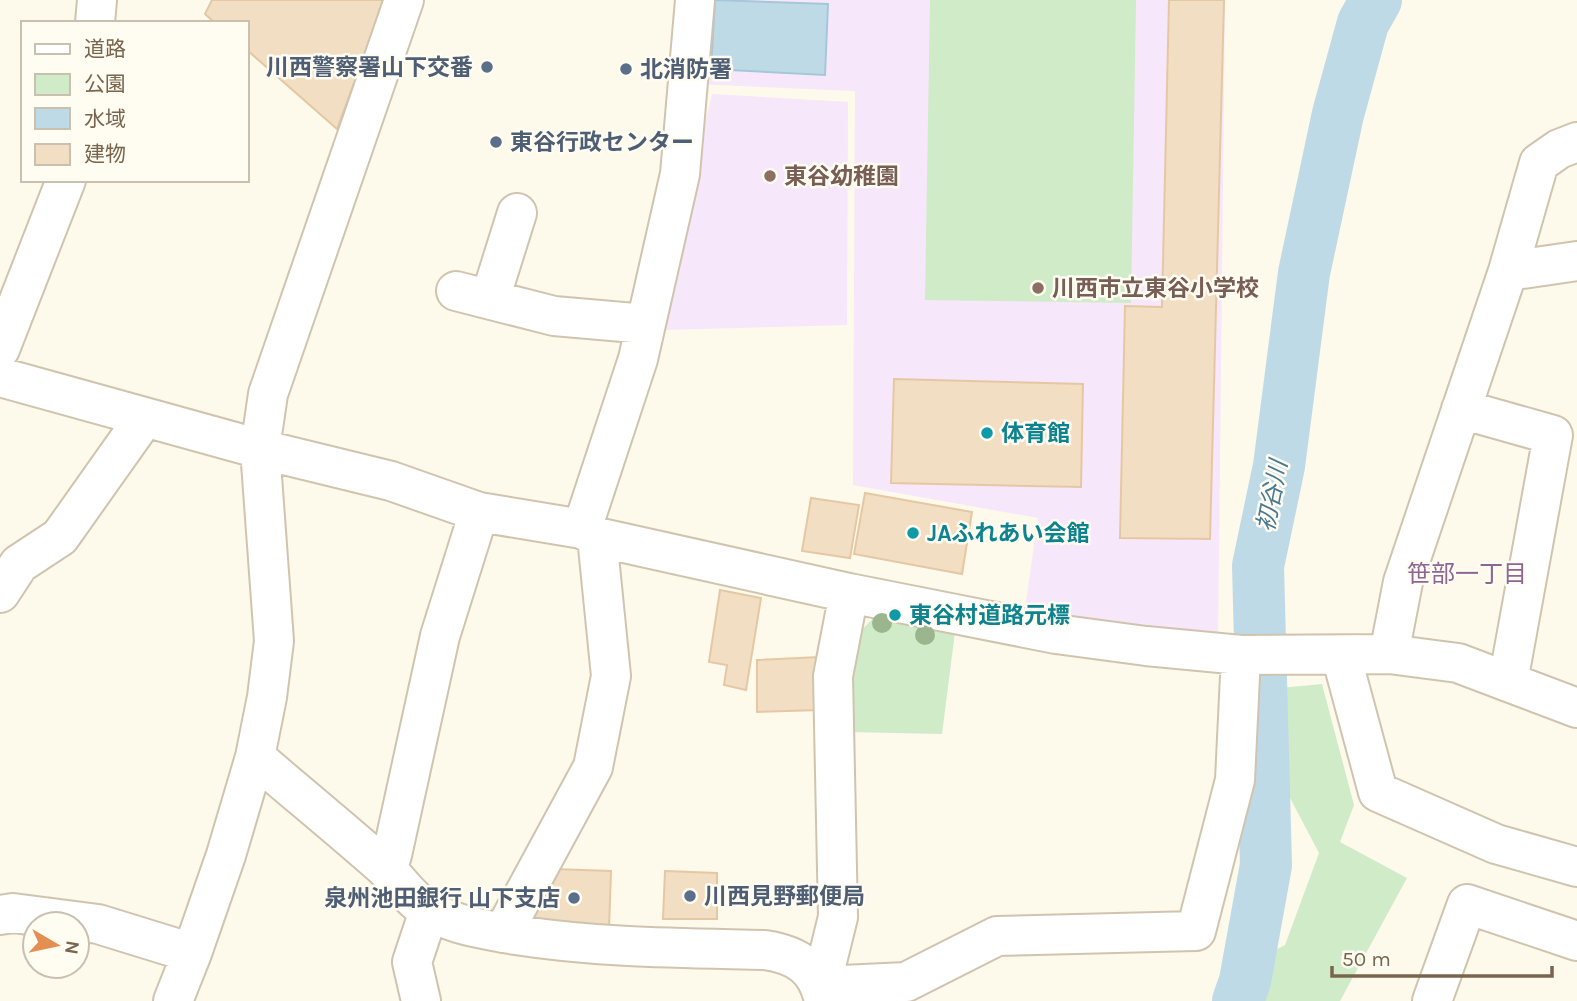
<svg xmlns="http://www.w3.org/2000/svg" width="1577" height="1001" font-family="Karla,'Noto Sans JP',sans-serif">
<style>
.education{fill:#f6e7fa}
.green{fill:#d0ebc8}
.water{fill:#bfdae7;stroke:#a5c7d9;stroke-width:2}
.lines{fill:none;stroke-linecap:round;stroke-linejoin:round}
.river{stroke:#bfdae7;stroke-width:52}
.building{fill:#f2dec3;stroke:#e5c8a3;stroke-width:2}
.minor-casing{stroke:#d0c4af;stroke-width:42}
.minor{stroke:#fff;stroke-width:38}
.tree{fill:#9bb68f}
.service-dot{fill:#5c6f8a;stroke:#fffcf2;stroke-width:2.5}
.education-dot{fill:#8d6e63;stroke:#fffcf2;stroke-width:2.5}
.culture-dot{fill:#0f9aa8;stroke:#fffcf2;stroke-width:2.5}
.labels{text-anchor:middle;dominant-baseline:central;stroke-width:5;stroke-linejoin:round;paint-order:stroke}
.service-label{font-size:23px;font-weight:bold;fill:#4e5e75;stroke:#fffcf2;text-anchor:start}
.education-label{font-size:23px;font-weight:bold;fill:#785e54;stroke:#fffcf2;text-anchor:start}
.culture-label{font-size:23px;font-weight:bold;fill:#0d838f;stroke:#fffcf2;text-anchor:start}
.water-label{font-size:24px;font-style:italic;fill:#497993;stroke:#fffcf2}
.neighbourhood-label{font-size:24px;fill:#8d6694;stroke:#fffcf2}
</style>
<rect width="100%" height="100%" fill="#fdf9eb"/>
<path class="education" d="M701,0H1225L1218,640L1024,616L1038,518L853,485L855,91L695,84Z
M712,94L848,102L847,325L662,330L676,249Z"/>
<path class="green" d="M930,0H1136L1131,303L925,300Z
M883,609L956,624L942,734L848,732V643Z
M1322,684L1354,805L1340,842L1407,878L1340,1001H1218L1231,973L1285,945L1319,853L1288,794L1280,688Z"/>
<path class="water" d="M715,0L828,4L825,75L711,69Z"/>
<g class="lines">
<path class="river" d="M1238,1001L1245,981L1266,865L1258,566L1279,466L1304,273L1338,114L1363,23L1376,0"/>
</g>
<path class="building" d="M212,0H385L337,129L247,50V23H215L205,14Z
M1169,0H1224L1210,539L1120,538L1125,306L1162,307Z
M894,379L1083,384L1081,487L891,483Z
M865,493L972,512L962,574L854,554Z
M811,498L859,505L850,558L802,551Z
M720,590L761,598L746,690L724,685L727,665L709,662Z
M819,657L820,710L757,712V660Z
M553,869L611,871L609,929L525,924Z
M665,871L717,873V919H663Z"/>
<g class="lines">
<g class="minor-casing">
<path id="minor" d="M95,23L97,0
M1508,271L1577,261
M456,291L554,316L646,324
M490,299L517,213
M0,349L66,180
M0,377L260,449L391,481L479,512L582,529L597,537L849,593
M1461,409L1553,435L1508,682
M582,529L638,359L680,174L695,0
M0,593L19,564L60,537L145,417
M1389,654L1403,582L1508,271L1539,163L1559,149L1577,142
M1241,655L1235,780L1196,931L997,936L906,982L821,986L838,917L833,676L849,593L1056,634L1146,646L1241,655L1389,654L1458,663L1577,708
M1341,655L1378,792L1496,844L1577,867
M255,757C298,794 342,830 384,867C400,881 411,901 430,911C456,926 487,930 516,935C599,948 682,948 765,950C798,955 817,968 824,1001
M387,870L392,855L440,636L479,512
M0,915L13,913L98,924L192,953
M503,933L593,767L611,676L597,537
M173,1001L192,953L226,855L255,757L267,697L274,641L260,449L268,394L404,0
M421,1001L412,962L429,911
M1432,1001L1467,904L1577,941"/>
</g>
<use href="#minor" class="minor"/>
</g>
<g class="tree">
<circle cx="882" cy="623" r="10"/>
<circle cx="925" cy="635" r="10"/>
</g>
<g class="service-dot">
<circle cx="487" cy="67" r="7"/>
<circle cx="626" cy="69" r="7"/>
<circle cx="496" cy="142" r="7"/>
<circle cx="690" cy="896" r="7"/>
<circle cx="574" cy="898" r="7"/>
</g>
<g class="education-dot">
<circle cx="770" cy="176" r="7"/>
<circle cx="1038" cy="288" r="7"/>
</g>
<g class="culture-dot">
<circle cx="987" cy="433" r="7"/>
<circle cx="913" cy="533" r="7"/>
<circle cx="895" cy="615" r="7"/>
</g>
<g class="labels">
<g class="service-label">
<text x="473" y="67" text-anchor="end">川西警察署山下交番</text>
<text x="640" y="69">北消防署</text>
<text x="510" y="142">東谷行政センター</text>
<text x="704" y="896">川西見野郵便局</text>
<text x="560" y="898" text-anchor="end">泉州池田銀行 山下支店</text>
</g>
<g class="education-label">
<text x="784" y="176">東谷幼稚園</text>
<text x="1052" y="288">川西市立東谷小学校</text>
</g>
<g class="culture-label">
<text x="1001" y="433">体育館</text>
<text x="927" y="533">JAふれあい会館</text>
<text x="909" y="615">東谷村道路元標</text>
</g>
<g class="water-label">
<text transform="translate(1272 496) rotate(-79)">初谷川</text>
</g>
<g class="neighbourhood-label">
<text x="1467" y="574">笹部一丁目</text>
</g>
</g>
<rect x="21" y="21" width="228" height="161" fill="#fffcf2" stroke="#c9c0b0" stroke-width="2"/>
<rect x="35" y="44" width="35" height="10" fill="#ffffff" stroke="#c9c0b0" stroke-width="2"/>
<text x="84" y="56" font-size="21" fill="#79654d">道路</text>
<rect x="35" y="74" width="35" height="21" fill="#d0ebc8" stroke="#c9c0b0" stroke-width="2"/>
<text x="84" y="91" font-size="21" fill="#79654d">公園</text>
<rect x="35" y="108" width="35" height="21" fill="#bfdae7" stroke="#c9c0b0" stroke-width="2"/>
<text x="84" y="126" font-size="21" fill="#79654d">水域</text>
<rect x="35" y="144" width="35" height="21" fill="#f2dec3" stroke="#c9c0b0" stroke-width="2"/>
<text x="84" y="161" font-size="21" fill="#79654d">建物</text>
<g transform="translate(56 945) rotate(99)"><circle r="33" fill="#fffcf2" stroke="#c9c0b0" stroke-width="2"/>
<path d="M0-5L12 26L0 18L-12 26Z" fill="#e58e52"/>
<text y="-10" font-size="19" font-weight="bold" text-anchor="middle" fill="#79654d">N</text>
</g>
<path d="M1332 966v10h220v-10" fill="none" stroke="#79654d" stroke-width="3.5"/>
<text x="1342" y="966" font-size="21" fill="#79654d" stroke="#fffcf2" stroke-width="5" paint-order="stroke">50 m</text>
</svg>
